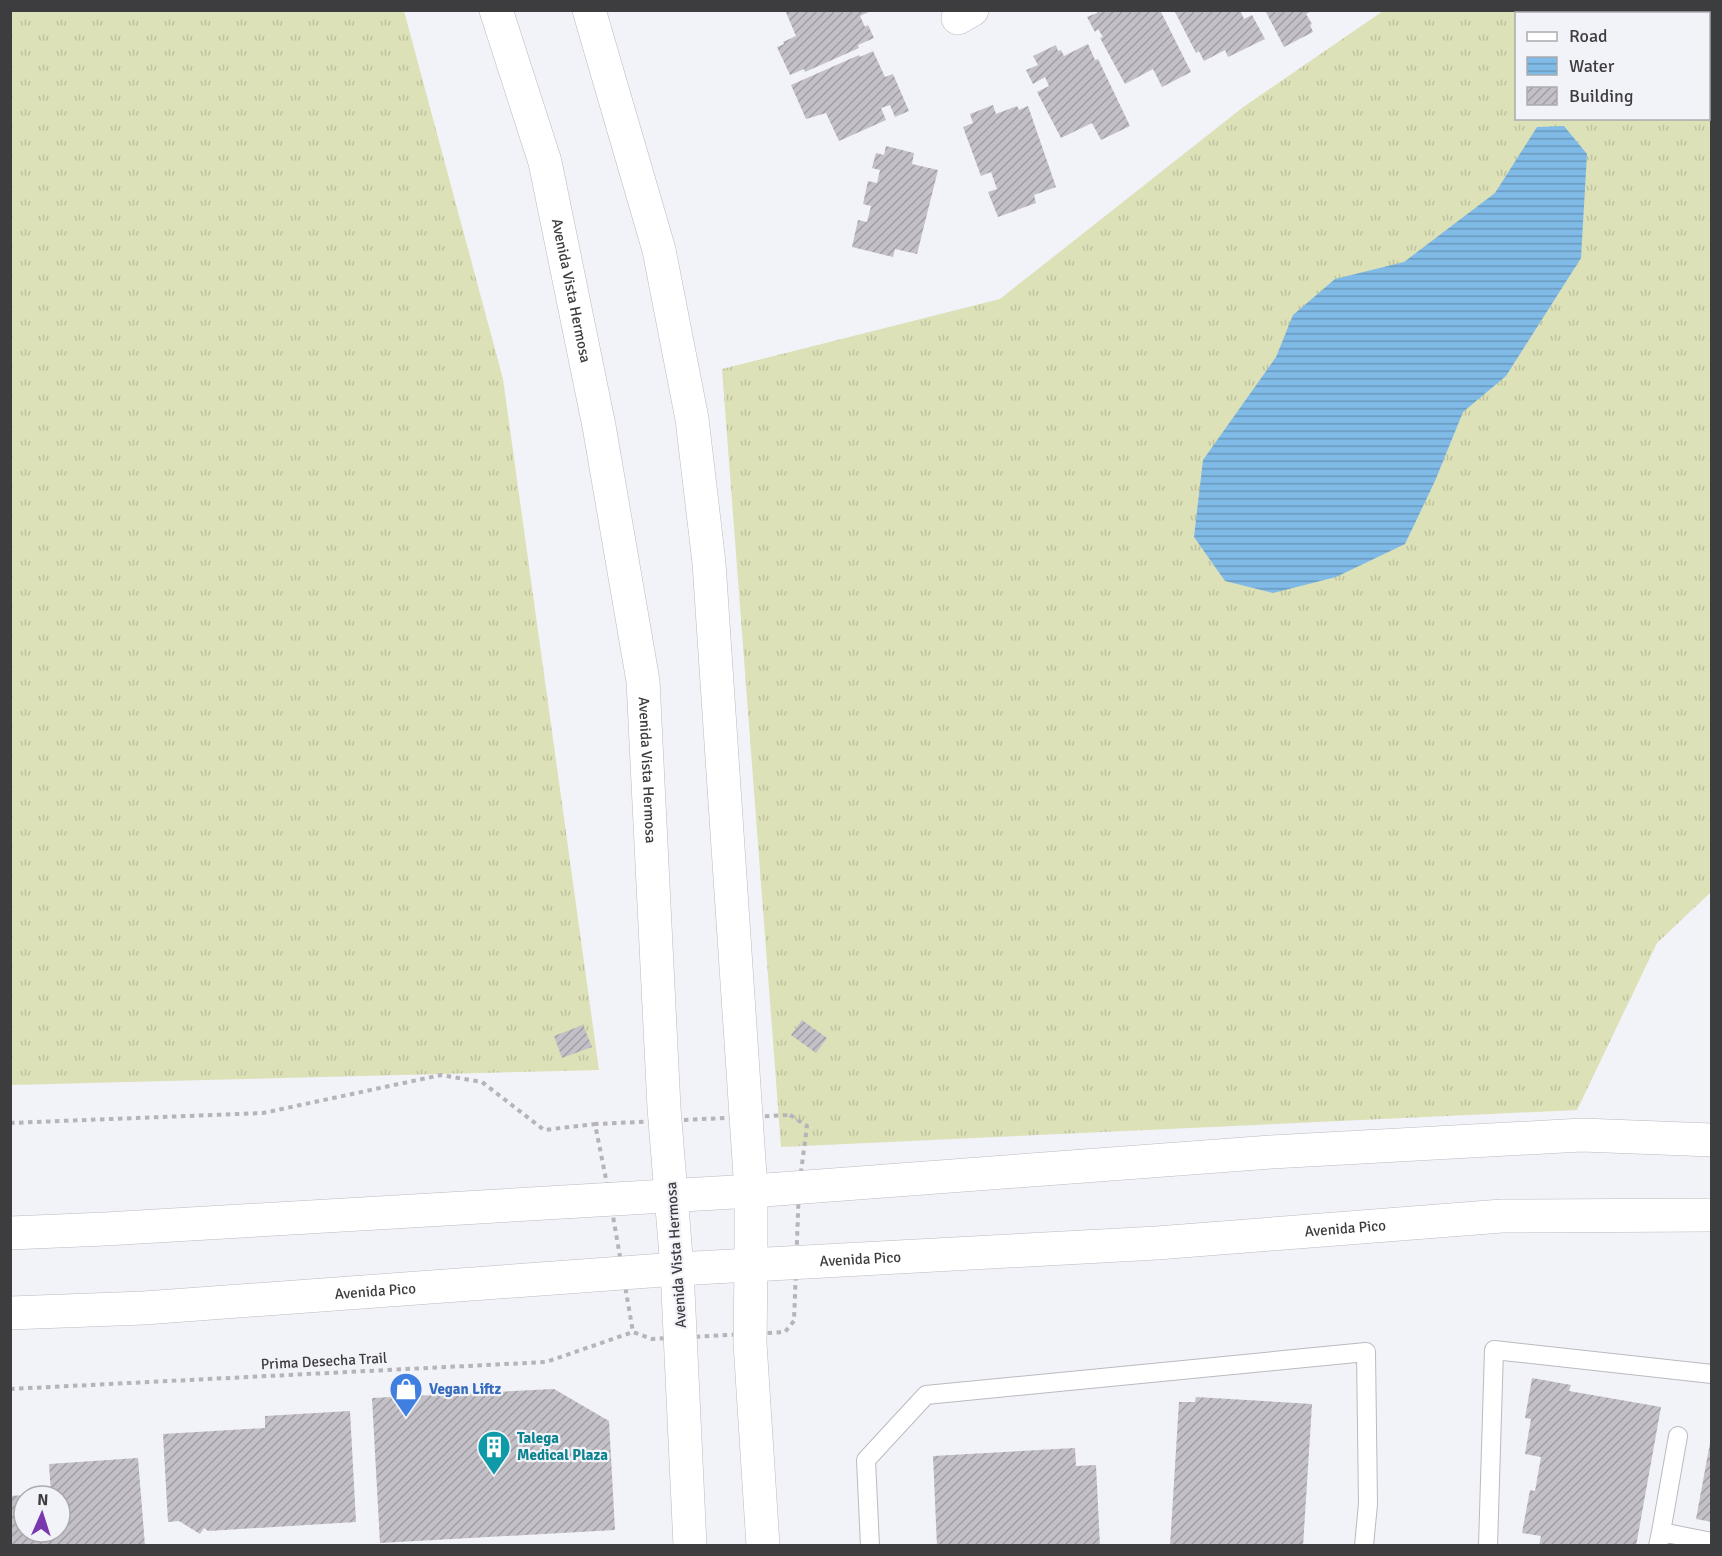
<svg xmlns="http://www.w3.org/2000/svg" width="1722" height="1556" font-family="Signika,sans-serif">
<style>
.grass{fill:url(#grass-tufts);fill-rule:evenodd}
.water{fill:url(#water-rules)}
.building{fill:url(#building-hatch)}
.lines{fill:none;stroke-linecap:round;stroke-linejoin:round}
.service-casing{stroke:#babac1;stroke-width:20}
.minor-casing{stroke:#babac1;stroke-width:34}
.tertiary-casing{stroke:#babac1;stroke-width:34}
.secondary-casing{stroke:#babac1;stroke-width:34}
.path{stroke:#b4b4b9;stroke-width:4;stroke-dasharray:4.5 4.5;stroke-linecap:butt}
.service{stroke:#fff;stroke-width:18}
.minor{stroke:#fff;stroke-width:33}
.tertiary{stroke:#fff;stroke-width:33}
.secondary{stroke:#fff;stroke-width:33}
.labels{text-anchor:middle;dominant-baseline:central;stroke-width:4.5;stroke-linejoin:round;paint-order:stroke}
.street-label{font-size:15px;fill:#3d3d3f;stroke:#f2f2f9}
.shop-label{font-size:15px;font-weight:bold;fill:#366cbe;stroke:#f2f2f9;text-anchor:start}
.culture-label{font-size:15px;font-weight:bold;fill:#0d838f;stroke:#f2f2f9;text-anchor:start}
</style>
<defs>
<pattern id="grass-tufts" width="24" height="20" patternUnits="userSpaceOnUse" patternTransform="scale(1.5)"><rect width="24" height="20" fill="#dde1b7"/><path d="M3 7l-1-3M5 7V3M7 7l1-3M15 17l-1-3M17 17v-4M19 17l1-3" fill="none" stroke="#bfc29e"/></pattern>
<pattern id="water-rules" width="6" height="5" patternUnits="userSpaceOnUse" patternTransform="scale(1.5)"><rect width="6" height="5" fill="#80bae7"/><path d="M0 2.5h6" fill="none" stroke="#6a98bd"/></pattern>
<pattern id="building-hatch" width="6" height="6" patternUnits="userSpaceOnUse" patternTransform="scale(1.5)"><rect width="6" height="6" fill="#c4c0c7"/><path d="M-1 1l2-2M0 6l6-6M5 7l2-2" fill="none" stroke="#a09da3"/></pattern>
</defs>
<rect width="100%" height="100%" fill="#f2f2f9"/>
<path class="grass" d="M10,11H404L503,379L599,1070L11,1085Z
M1383,11H1711V892L1657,943L1577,1110L781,1147L722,369L1000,299L1242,108ZM1516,14H1708V118H1516Z"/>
<path class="water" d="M1564,126L1587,154L1581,258L1506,376L1463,412L1435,481L1405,544L1336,577L1273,593L1225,581L1194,537L1203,460L1276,357L1293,315L1335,279L1404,262L1495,193L1537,127Z"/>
<path class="building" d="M785,10H873L860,16L865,27L868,25L874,38L858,45L859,48L805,72L804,69L790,75L777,47L784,44L783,42L796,36Z
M1096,10H1160L1191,72L1162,87L1153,69L1125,84L1100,38L1103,37L1098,29L1095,32L1087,17L1097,13Z
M1174,10H1240L1244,19L1252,15L1265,39L1228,57L1225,50L1204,61L1199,51L1196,53Z
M1265,10H1313L1306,14L1312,24L1310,25L1313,32L1284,47Z
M1088,44L1095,60L1098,59L1130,126L1101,140L1092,123L1061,138L1037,92L1049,86L1045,77L1033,84L1026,70L1038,65L1033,56L1056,45L1058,51L1061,50L1064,56Z
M873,51L885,77L893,74L909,111L895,117L890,105L881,108L886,120L839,141L826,113L806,119L791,85L859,55L860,57Z
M993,105L996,114L1017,106L1019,110L1028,106L1056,187L1034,195L1036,203L998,217L988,192L997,189L991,172L981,176L963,127L973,123L970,114Z
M886,146L914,153L912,164L938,170L917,254L895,249L893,257L852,247L858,220L867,222L871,206L863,204L868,181L877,183L880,170L872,168L876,153L884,155Z
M802,1020L827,1038L816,1053L791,1035Z
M583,1025L592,1047L562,1058L554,1036Z
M1532,1378L1571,1385L1569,1391L1661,1407L1636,1546H1539L1541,1536L1522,1533L1530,1490L1535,1491L1541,1457L1525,1454L1531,1419L1525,1418Z
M554,1389L609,1421L615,1530L380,1543L372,1398Z
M1196,1397L1312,1404L1303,1546H1170L1179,1402H1195Z
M350,1411L356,1522L208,1531L204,1528L200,1534L179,1521L168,1522L163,1434L265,1428V1416Z
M1710,1443H1712V1522L1696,1519Z
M1075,1448L1076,1466L1096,1465L1100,1546H937L933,1456Z
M138,1458L145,1546H10V1496L24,1495V1532H60V1496H41V1494H51L49,1464Z"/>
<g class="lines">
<g class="service-casing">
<path id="service" d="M1661,1532L1678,1436
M870,1546L866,1460L926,1395L1366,1352L1368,1504L1364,1546
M1488,1546L1494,1350L1712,1374
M1658,1546L1661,1532L1712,1542"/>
</g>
<g class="minor-casing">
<path id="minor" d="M958,18L972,10"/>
</g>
<g class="tertiary-casing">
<path id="tertiary" d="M751,1265L750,1343L763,1546
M677,1269L690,1546"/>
</g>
<g class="secondary-casing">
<g id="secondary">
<path id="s1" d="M496,10L545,162L599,426L643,681L664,1108L677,1269"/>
<path d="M589,10L659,250L692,419L709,563L751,1191V1265"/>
<path d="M10,1233L105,1229L751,1191L1271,1152L1582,1135L1712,1140"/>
<path id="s2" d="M10,1313L144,1308L677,1269L1157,1243L1502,1216L1712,1215"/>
</g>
</g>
<path class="path" d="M790,1115L807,1126L799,1187L794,1321L785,1332L652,1339L633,1332L610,1199L595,1124Z
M10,1123L263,1113L441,1075L482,1082L544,1130L595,1124
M10,1389L546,1362L633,1332"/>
<use href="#service" class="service"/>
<use href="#minor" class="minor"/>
<use href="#tertiary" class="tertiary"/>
<use href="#secondary" class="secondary"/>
</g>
<defs>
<g id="shop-pin" transform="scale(1.725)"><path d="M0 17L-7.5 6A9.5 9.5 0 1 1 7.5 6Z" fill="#3f7fe0" stroke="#f2f2f9"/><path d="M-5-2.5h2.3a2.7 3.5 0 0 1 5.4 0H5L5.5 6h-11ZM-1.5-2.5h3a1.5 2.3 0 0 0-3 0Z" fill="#fff"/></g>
<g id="building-pin" transform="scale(1.725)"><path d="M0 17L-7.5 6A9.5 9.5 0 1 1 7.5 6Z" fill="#0f9aa8" stroke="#f2f2f9"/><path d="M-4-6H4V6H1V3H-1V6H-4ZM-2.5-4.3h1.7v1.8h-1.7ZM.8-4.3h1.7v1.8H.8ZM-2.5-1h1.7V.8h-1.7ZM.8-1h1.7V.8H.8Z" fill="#fff"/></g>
</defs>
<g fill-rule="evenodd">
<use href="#shop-pin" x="406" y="1389"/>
<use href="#building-pin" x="494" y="1447"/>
</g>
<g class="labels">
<g class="street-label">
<text stroke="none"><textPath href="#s1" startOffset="291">Avenida Vista Hermosa</textPath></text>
<text stroke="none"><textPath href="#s1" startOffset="777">Avenida Vista Hermosa</textPath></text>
<text stroke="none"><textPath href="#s2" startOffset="1338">Avenida Pico</textPath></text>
<text transform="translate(676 1255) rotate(-94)">Avenida Vista Hermosa</text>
<text stroke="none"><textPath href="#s2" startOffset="852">Avenida Pico</textPath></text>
<text stroke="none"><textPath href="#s2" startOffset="366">Avenida Pico</textPath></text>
<text transform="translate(324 1361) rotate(-3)">Prima Desecha Trail</text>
</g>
<g class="shop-label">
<text x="429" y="1389">Vegan Liftz</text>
</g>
<g class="culture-label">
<text x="517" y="1438">Talega<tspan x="517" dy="17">Medical Plaza</tspan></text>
</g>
</g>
<rect width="1722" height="1556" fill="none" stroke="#3d3d3f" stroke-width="24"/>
<rect x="1515" y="12" width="195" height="108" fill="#f2f2f9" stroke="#aaaaaf" stroke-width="1.5"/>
<rect x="1527" y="32" width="30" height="9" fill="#ffffff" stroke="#aaaaaf" stroke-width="1.5"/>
<text x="1569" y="42" font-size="18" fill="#3d3d3f">Road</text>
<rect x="1527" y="57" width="30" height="18" fill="url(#water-rules)" stroke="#aaaaaf" stroke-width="1.5"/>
<text x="1569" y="72" font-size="18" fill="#3d3d3f">Water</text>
<rect x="1527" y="87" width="30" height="18" fill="url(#building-hatch)" stroke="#aaaaaf" stroke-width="1.5"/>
<text x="1569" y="102" font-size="18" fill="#3d3d3f">Building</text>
<g transform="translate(42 1514) rotate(3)"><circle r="28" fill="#f2f2f9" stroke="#aaaaaf" stroke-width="1.5"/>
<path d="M0-4.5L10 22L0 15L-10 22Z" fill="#7939ad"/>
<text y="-9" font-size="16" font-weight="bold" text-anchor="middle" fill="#3d3d3f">N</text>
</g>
</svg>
